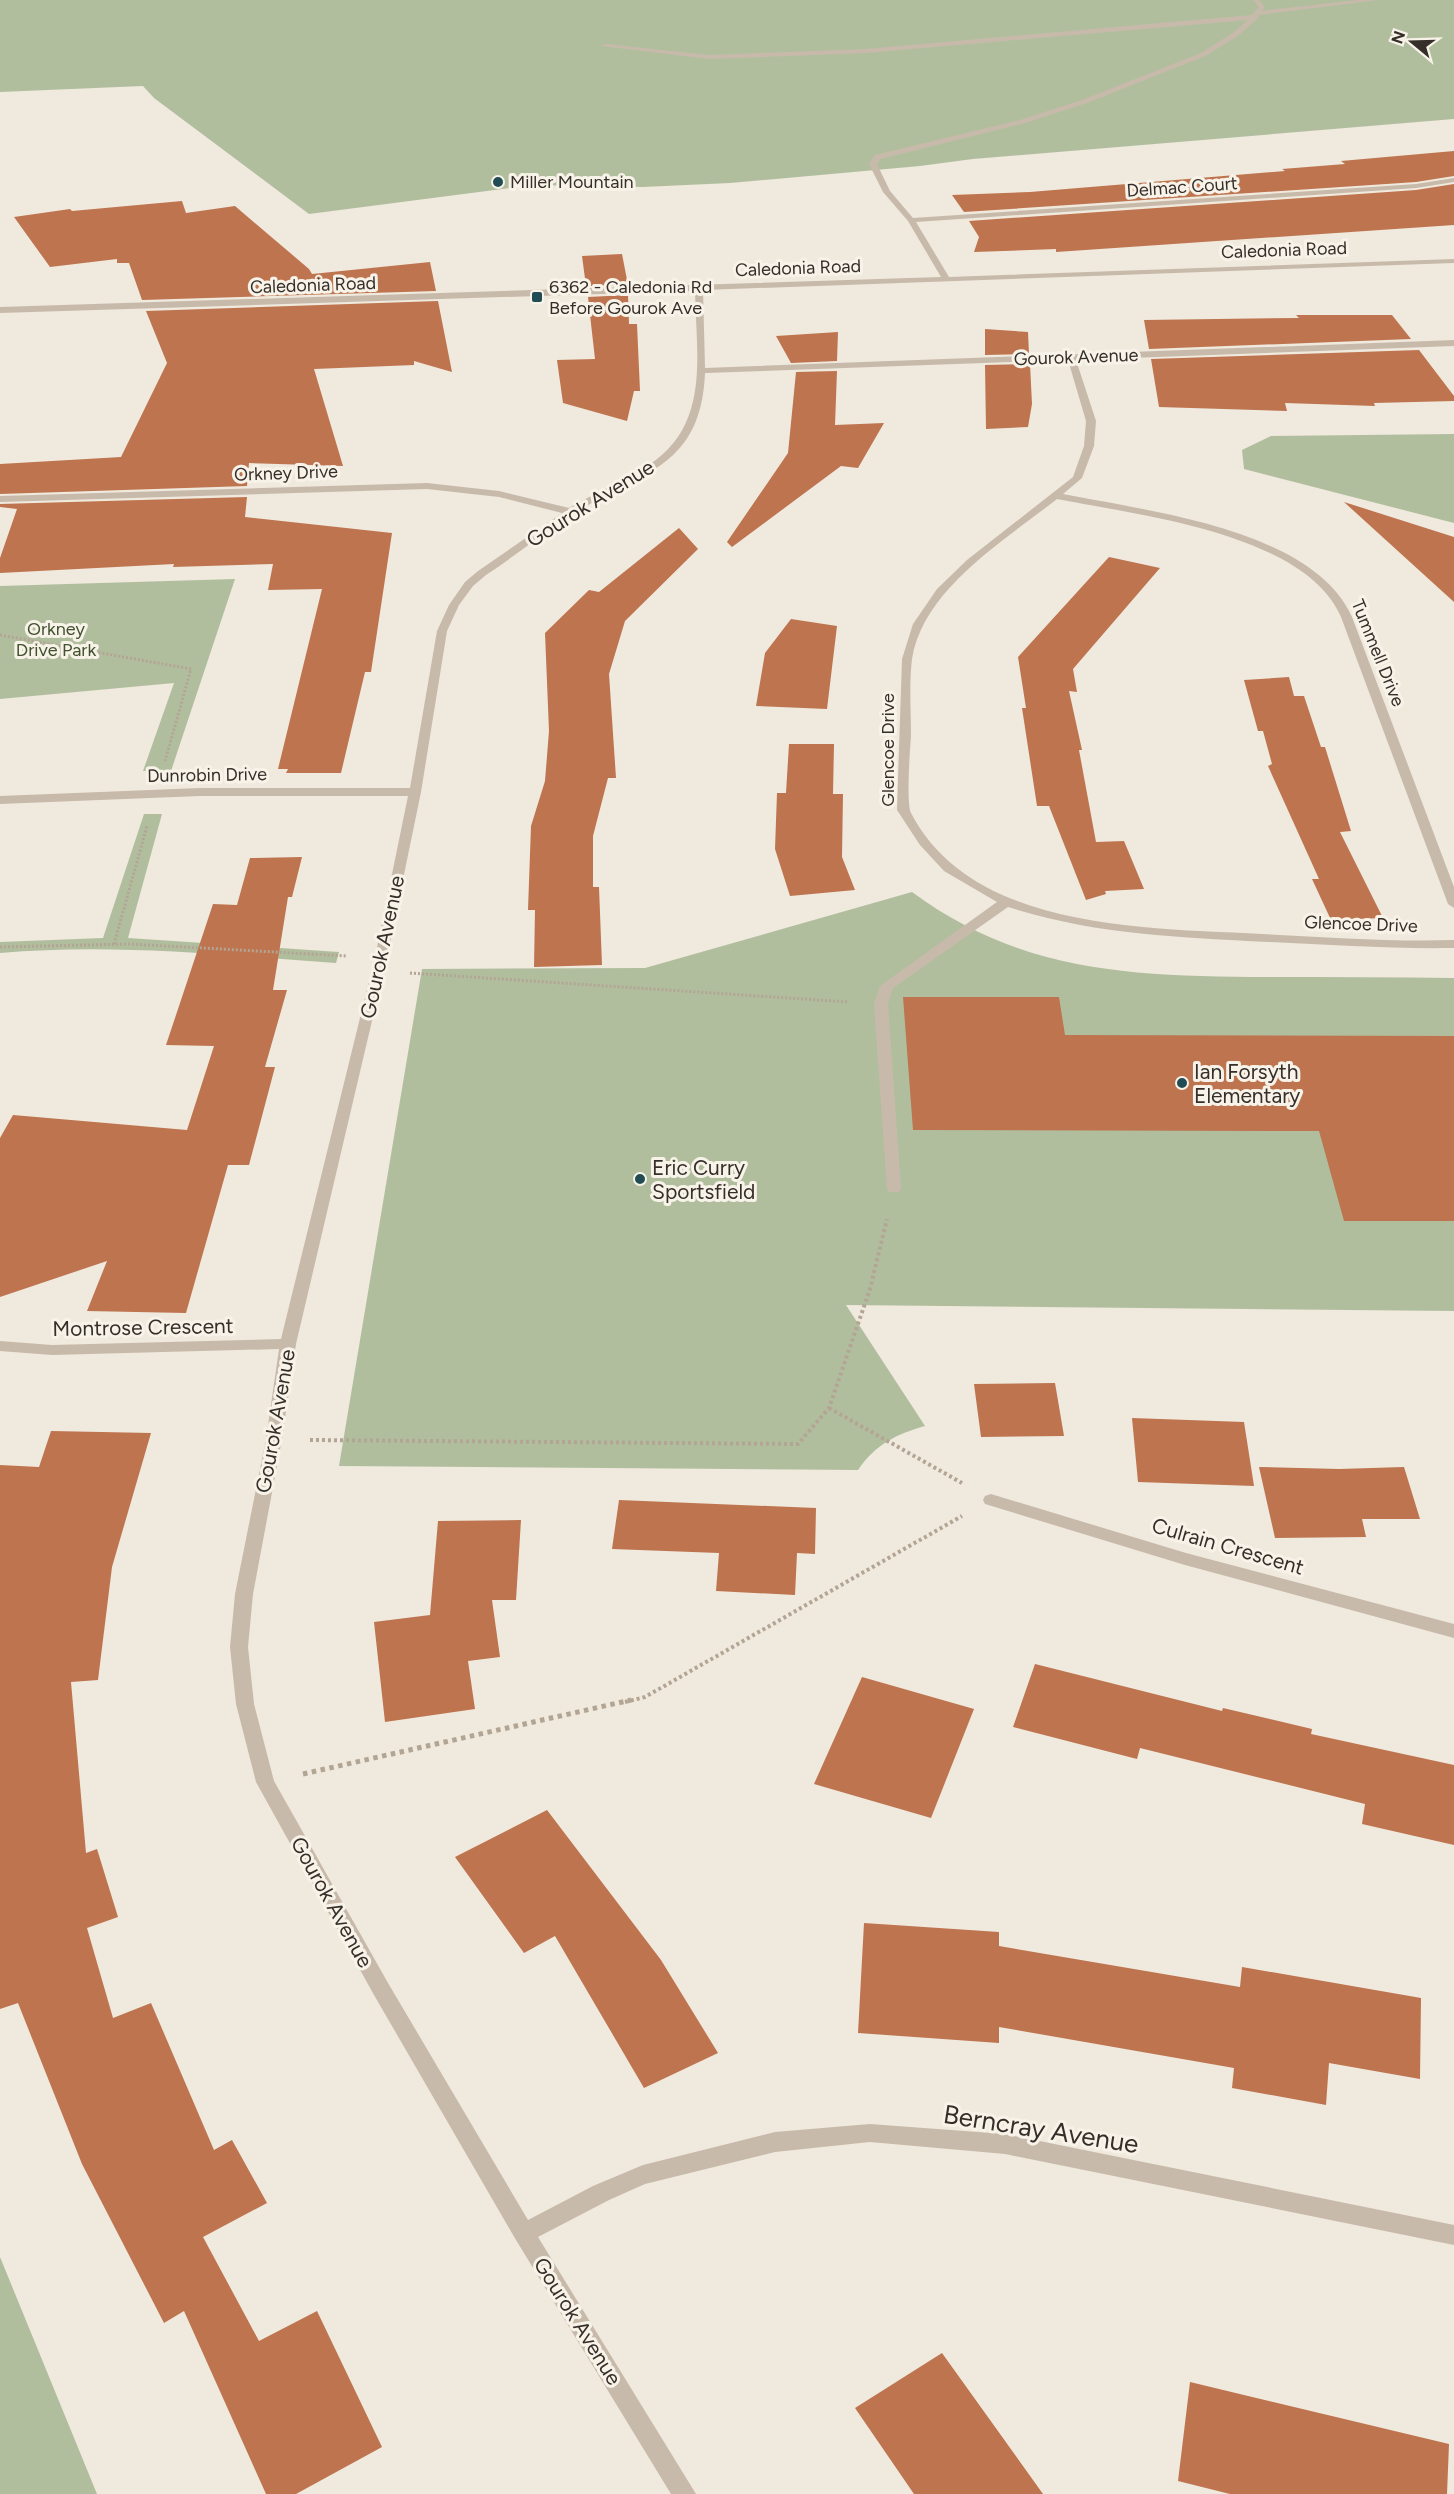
<svg xmlns="http://www.w3.org/2000/svg" width="1454" height="2494" font-family="Figtree,sans-serif">
<style>
.green{fill:#b1be9e}
.building{fill:#bd744f}
.lines{fill:none;stroke-linecap:round;stroke-linejoin:round}
.path-far2{stroke:#b3a594;stroke-width:3;stroke-dasharray:2 2;stroke-linecap:butt}
.path-far1{stroke:#b3a594;stroke-width:4;stroke-dasharray:3 3;stroke-linecap:butt}
.path{stroke:#b3a594;stroke-width:5;stroke-dasharray:4.5 4.5;stroke-linecap:butt}
.minor{fill:#c8baaa;fill-rule:evenodd}
.poi-dot{fill:#214c54;stroke:#f8f3e9;stroke-width:2}
.labels{text-anchor:middle;dominant-baseline:central;stroke-width:6;stroke-linejoin:round;paint-order:stroke}
.far-poi-label{font-size:18px;fill:#362e29;stroke:#f8f3e9;text-anchor:start}
.far-street-label{font-size:18px;fill:#362e29;stroke:#f8f3e9}
.far-park-label{font-size:18px;fill:#42522f;stroke:#f8f3e9}
.street-label{font-size:21px;fill:#362e29;stroke:#f8f3e9}
.poi-label{font-size:21px;fill:#362e29;stroke:#f8f3e9;text-anchor:start}
.near-street-label{font-size:26px;fill:#362e29;stroke:#f8f3e9}
</style>
<rect width="100%" height="100%" fill="#f0e9dd"/>
<path class="green" d="M0,0H1454V119L973,159L920,166L730,183L643,187L534,185L309,214L154,98L143,86L0,92Z
M1454,434V523L1244,469L1242,450L1271,436Z
M235,579L171,771H143L174,683L0,699V586Z
M144,814H162L128,938L339,952L336,963C224,955 112,943 0,953V942L103,938Z
M912,892C1023,974 1136,976 1268,977C1330,977 1392,977 1454,978V1311L846,1305L925,1426C896,1434 875,1445 858,1470L339,1466L422,969L645,968Z
M0,2257L97,2494H0Z"/>
<path class="building" d="M1454,151V176L1416,182L964,212L952,195L1030,192L1285,171L1282,169L1345,164L1341,161Z
M1454,184V225L1056,252V249L974,252L979,237L969,221L1416,190Z
M182,201L186,213L235,206L309,269L312,274L430,262L436,291L142,300L129,263H117V259L50,267L14,217L70,209L72,211Z
M622,254L628,285L586,286L582,256Z
M628,295L629,324H637L640,391H634L627,421L563,403L557,360L595,359L588,297Z
M438,301L452,372L414,361V365L314,369L343,466L249,463L247,486L0,494V464L121,457L167,363L146,311Z
M1296,315H1392L1411,339L1149,349L1144,320L1299,318Z
M985,329L1028,332L1029,354L985,355Z
M838,332L837,361L791,363L776,336Z
M1419,350L1454,396V401L1374,403L1375,406L1285,403L1287,411L1159,407L1151,359Z
M1030,364L1032,404L1028,427L986,429L985,365Z
M837,371L835,425L884,423L858,468L841,466L732,547L727,542L788,453L796,372Z
M247,497L245,517L392,533L371,672H365L341,773H286L288,769H278L322,589L268,590L273,564L173,567L174,564L0,573V558L17,509L0,507V504Z
M1344,502L1454,537V602Z
M679,528L698,549L625,621L609,674L616,778H608L593,836V887H599L602,965L534,967L535,910H528L531,826L545,781L549,731L545,633L589,590L599,592Z
M1109,557L1160,568L1073,669L1077,692L1069,691L1082,750H1079L1096,842L1124,841L1144,889L1105,891L1106,894L1086,900L1049,806H1037L1022,708H1026L1018,657Z
M791,619L837,626L827,709L756,706L765,653Z
M1289,677L1294,696H1304L1321,747H1325L1351,831L1340,832L1383,918L1331,920L1312,879H1319L1268,766L1272,764L1263,731H1258L1244,680Z
M789,744H834L833,794H843L842,857L855,890L790,896L775,849L777,793H786Z
M302,857L292,897H288L273,990H287L265,1067H275L249,1165H228L186,1313L87,1311L107,1261L0,1297V1138L13,1115L187,1130L214,1046L166,1045L213,904L237,905L250,858Z
M903,997H1059L1065,1035L1454,1036V1221H1344L1319,1131L913,1130Z
M1055,1383L1064,1436L981,1437L974,1384Z
M1132,1418L1244,1422L1254,1486L1138,1482Z
M51,1431L151,1433L112,1567L98,1680L71,1682L86,1853L97,1849L118,1917L87,1928L113,2018L151,2003L214,2150L232,2140L267,2203L203,2237L259,2341L317,2311L382,2447L296,2494H266L184,2311L164,2323L82,2164L18,2003L0,2009V1465L39,1467Z
M1259,1467L1339,1469L1404,1467L1420,1519H1362L1366,1537L1275,1538Z
M619,1500L816,1508L815,1554L797,1553L795,1595L716,1591L719,1553L612,1549Z
M521,1520L516,1600H492L500,1657L468,1661L475,1709L385,1722L374,1622L430,1615L438,1521Z
M1035,1664L1222,1711L1223,1708L1312,1729L1311,1734L1454,1765V1845L1362,1824L1365,1804L1140,1748L1137,1759L1013,1727Z
M862,1677L974,1709L931,1818L814,1784Z
M547,1810L661,1960L718,2053L644,2088L555,1936L524,1953L455,1857Z
M864,1923L999,1932V1946L1240,1987L1242,1967L1421,1998L1420,2079L1329,2063L1326,2105L1232,2088L1234,2068L999,2027V2043L858,2033Z
M942,2353L1043,2494H914L855,2408Z
M1190,2382L1449,2444L1447,2494H1230L1178,2481Z"/>
<g class="lines">
<path class="path-far2" d="M0,635L191,669L165,761
M114,944L147,826
M0,947L130,944L347,956
M410,973L849,1002"/>
<path class="path-far1" d="M829,1408L962,1483
M310,1440L798,1444L829,1408L870,1289L887,1219
M625,1702L645,1697L962,1516"/>
<path class="path" d="M303,1774L631,1700"/>
<path class="minor" d="M1253,0H1259L1265,7L1262,11L1358,0H1378L1259,15L1258,18L1238,36L1205,56L1087,103L1025,123L881,159L877,164L890,191L913,218L1416,184L1454,178V182L1416,188L916,222L949,277L1454,259V263L703,290L705,368L1454,340V346L1076,360L1096,421L1094,446L1082,478L1063,494C1147,511 1313,529 1352,617L1454,887V908L1448,904L1341,617C1305,533 1137,515 1057,499C1005,540 923,589 912,659C909,684 911,711 911,736C910,750 906,803 911,813C972,931 1147,928 1262,934C1326,937 1390,942 1454,940V948C1392,949 1330,945 1268,942C1177,937 1096,935 1008,907L893,988L888,1004L901,1189L899,1192H889L887,1189L874,1004L880,986L997,902L944,871L920,845L897,810L902,659L913,624L937,589L967,560L1073,477L1084,446L1086,421L1068,360L705,373C701,469 640,472 573,514C543,533 515,556 486,575L473,586L459,605L447,631L421,792L387,957L296,1344L282,1439L253,1594L248,1647L254,1704L274,1781L388,1983L528,2220L593,2186L643,2165L775,2132L870,2124L1005,2134L1454,2225V2245L1005,2154L870,2142L775,2152L645,2184L609,2200L538,2237L696,2494H671L516,2240L374,1995L256,1782L236,1704L230,1647L235,1594L266,1439L279,1349L52,1355L0,1351V1341L52,1345L281,1339L375,957L408,796H200L0,804V796L200,788H410L437,631L449,605L465,582L478,571L562,513L499,497L427,489L0,502V496L427,483L499,491L569,508C595,493 623,481 649,465C711,424 696,355 695,291L0,313V307L941,277L908,221L883,192L869,164L875,155L1020,120L1082,100L1201,53L1233,33L1248,20L866,53L709,59L602,46L605,44L709,55L866,49L1252,15L1259,7Z
M991,1494L1186,1553L1454,1624V1638L1185,1565L985,1504L983,1500L985,1496Z"/>
</g>
<g class="poi-dot">
<circle cx="498" cy="182" r="6"/>
<rect x="531" y="291" width="12" height="12" rx="3"/>
<circle cx="1182" cy="1083" r="6"/>
<circle cx="640" cy="1179" r="6"/>
</g>
<g class="labels">
<g class="far-poi-label">
<text x="510" y="182">Miller Mountain</text>
<text x="549" y="287">6362 - Caledonia Rd<tspan x="549" dy="21">Before Gourok Ave</tspan></text>
</g>
<g class="far-street-label">
<text transform="translate(1182 187) rotate(-4)">Delmac Court</text>
<text transform="translate(1284 250) rotate(-2)">Caledonia Road</text>
<text transform="translate(798 268) rotate(-2)">Caledonia Road</text>
<text transform="translate(313 285) rotate(-2)">Caledonia Road</text>
<text transform="translate(1076 357) rotate(-2)">Gourok Avenue</text>
<text transform="translate(286 473) rotate(-2)">Orkney Drive</text>
<text transform="translate(1378 653) rotate(68)">Tummell Drive</text>
<text transform="translate(888 750) rotate(-90)">Glencoe Drive</text>
<text transform="translate(207 775) rotate(-1)">Dunrobin Drive</text>
<text transform="translate(1361 924) rotate(2)">Glencoe Drive</text>
</g>
<g class="far-park-label">
<text x="56" y="629">Orkney<tspan x="56" dy="21">Drive Park</tspan></text>
</g>
<g class="street-label">
<text transform="translate(590 503) rotate(-32)">Gourok Avenue</text>
<text transform="translate(382 947) rotate(-78)">Gourok Avenue</text>
<text transform="translate(143 1327) rotate(-1)">Montrose Crescent</text>
<text transform="translate(275 1421) rotate(-80)">Gourok Avenue</text>
<text transform="translate(1228 1546) rotate(16)">Culrain Crescent</text>
<text transform="translate(332 1902) rotate(61)">Gourok Avenue</text>
<text transform="translate(578 2321) rotate(58)">Gourok Avenue</text>
</g>
<g class="poi-label">
<text x="1194" y="1071">Ian Forsyth<tspan x="1194" dy="24">Elementary</tspan></text>
<text x="652" y="1167">Eric Curry<tspan x="652" dy="24">Sportsfield</tspan></text>
</g>
<g class="near-street-label">
<text transform="translate(1041 2129) rotate(9)">Berncray Avenue</text>
</g>
</g>
<g transform="translate(1412 42) rotate(289)" stroke="#f8f3e9" stroke-width="4.5" paint-order="stroke">
<path d="M0-4.5L10 22L0 15L-10 22Z" fill="#362e29"/>
<text y="-9" font-size="16" font-weight="bold" text-anchor="middle" fill="#362e29">N</text>
</g>
</svg>
